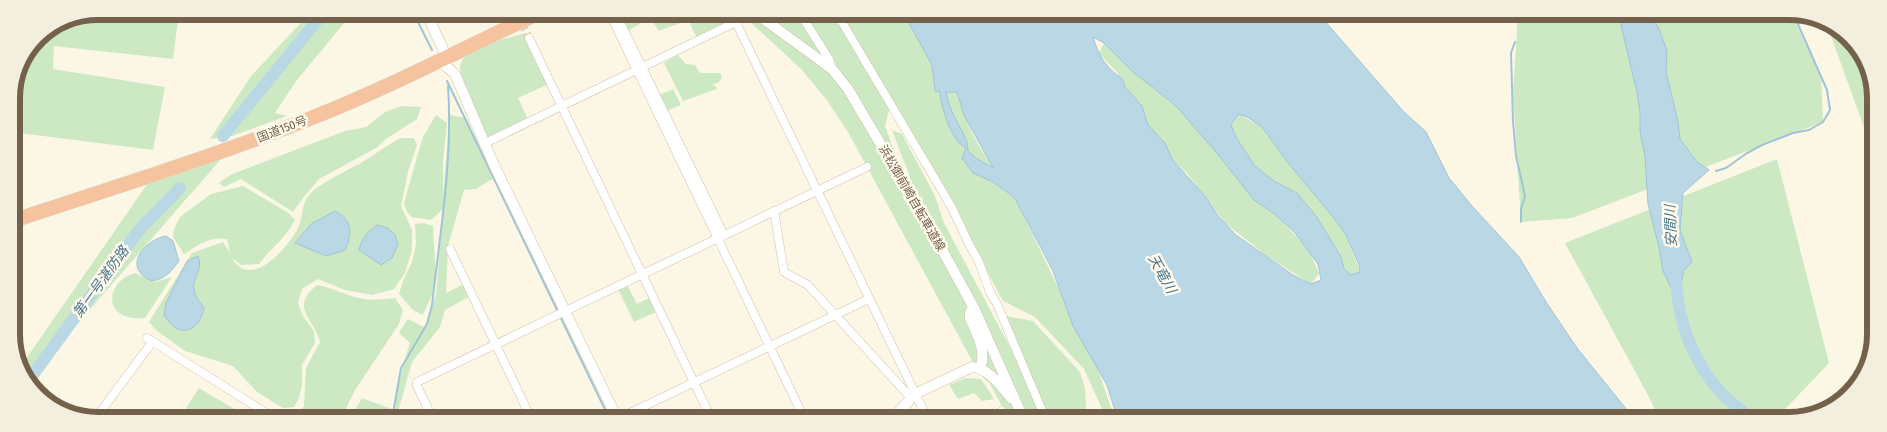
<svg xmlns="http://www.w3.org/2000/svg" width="1887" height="432" font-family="'Fira Sans Condensed','Noto Sans JP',sans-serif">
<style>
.green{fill:#cce9c4}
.water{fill:#bad7e5;stroke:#a0c4d7;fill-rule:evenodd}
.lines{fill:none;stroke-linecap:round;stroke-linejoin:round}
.stream{stroke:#a0c4d7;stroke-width:2}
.river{stroke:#bad7e5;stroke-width:12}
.street-tunnel{stroke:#dad2be;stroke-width:8;stroke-dasharray:8 4;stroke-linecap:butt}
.street-casing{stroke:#cdc0ac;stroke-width:9}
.secondary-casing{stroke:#d0c1a9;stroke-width:11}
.highway-casing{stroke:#ded9d4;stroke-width:15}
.street{stroke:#fff;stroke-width:8}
.secondary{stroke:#fff;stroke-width:10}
.highway{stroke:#f5c39d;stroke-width:14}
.labels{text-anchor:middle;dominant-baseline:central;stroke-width:5;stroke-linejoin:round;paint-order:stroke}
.street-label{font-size:12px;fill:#74614b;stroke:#fffaeb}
.water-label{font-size:14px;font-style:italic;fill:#48768e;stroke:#fffaeb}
.rim{fill:none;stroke:#74614b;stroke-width:6}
</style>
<rect width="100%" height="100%" fill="#fcf7e5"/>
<path class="green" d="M98,11H179L173,59L54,46L53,69L165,87L153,150L12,132L11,93L37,37L65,18Z
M312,11H354L297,80L275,113L287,116L232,136L210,139L251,76Z
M624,12H748L820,64L844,89L909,184L910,177L892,130L902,134L935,196L944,223L1011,349L1042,420L1009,419L990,384L981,375L970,357L848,132L826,99L802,70L746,18L698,40L688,20L659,31L650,18L626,32L617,14Z
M760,12H794L824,58Z
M802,12H832L890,106L885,126L901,170L867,113Z
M837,12H905L932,66L935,91L957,92C965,120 977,146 994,169L993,182L1014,197L1097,366L1115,420H1107L1084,369L1035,317L1003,301L911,131Z
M1518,13H1791L1821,77L1823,122L1572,218L1521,222L1513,93Z
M1827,25L1850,37L1874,81V155Z
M526,33L530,46L551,83L518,98L529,122L487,142L461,78L460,65L465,55L495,41Z
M1104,43L1133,72L1175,105L1310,252L1319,274L1311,284L1267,256L1225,223L1187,173L1172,159L1165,143L1148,125L1142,106L1125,87L1122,78L1099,53Z
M678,55L686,64L695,65L700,73H720L722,77L719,82L712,85L715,86L717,89L683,101L664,63Z
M673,89L681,105L664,112L657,96Z
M401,106L421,107L417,119L386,139L376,148L319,179L303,198L293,212L241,179L224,187L219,183L230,175L345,131L366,127L385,112Z
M1238,114L1262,127L1289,164L1329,212L1345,233L1360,272L1351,275L1344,269L1297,193L1270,178L1254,165L1236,137L1231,125Z
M436,115L447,123L443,161V197L450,115L466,118L494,178L476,189L464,190L448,246L446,293L466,283L472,295L445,310L440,327L412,362L396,419H390C398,394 401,368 410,343L399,333L408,319L426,328L436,294L443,209L431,220L412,217L407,212L404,203L419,150L423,137Z
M400,138H414L417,145L408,172L401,206L412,230V250L405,273L394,289L372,295L345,290L318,279L302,289L298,303L303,316L314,331L315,343L302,365V385L299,398L294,407L283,408L257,392L233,366L185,351L157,331L149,322L192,253L223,242L230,253L227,239C210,236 198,245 184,254L173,237L174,229L180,217L211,194L243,186L290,214L295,220C286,238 270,249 259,264L241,265L232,258C250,290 286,250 297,230C303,220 301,204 309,195C317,185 349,169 361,163C374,155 386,146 400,138Z
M222,158L72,330L32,387L21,366L148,183Z
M1777,159L1829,363L1774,421L1660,420L1648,395L1565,243Z
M424,223L433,226C433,245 438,271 434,289C432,297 426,306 423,315L413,310L399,294L403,281L412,262L416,244L415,224Z
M135,273L155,282L172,277L145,318C102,322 104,282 135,273Z
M317,285C331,287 345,295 359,298C371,301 383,299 395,298L403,310L399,324L355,390L341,419H300L298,415L304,406L306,368L320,342C313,316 289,308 317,285Z
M627,285L637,304L651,297L658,311L634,322L618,289Z
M1006,316L1033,321L1080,372L1085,388L1087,420H1050Z
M965,378L981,379L994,399L982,401L974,393L958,399L949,385Z
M199,388L251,419H179Z
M362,398L392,409L388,419H350Z
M1308,411L1329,415L1342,420H1314Z"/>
<path class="water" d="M903,12H1317L1403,111L1426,132L1449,178L1472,206L1519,257L1546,302L1577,348L1635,420H1342L1329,415L1309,411L1314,420H1118L1107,385L1073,326L1053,271L1014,197L993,182L973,173L962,158L966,148C951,141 941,107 940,92L935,91L932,65ZM1093,37L1104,43L1133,72L1175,105L1216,152L1254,200L1273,213L1294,232L1318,264L1321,280L1311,284L1293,275L1236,235L1219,217L1204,195L1172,159L1165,143L1148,125L1142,106L1125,87L1122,78C1106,69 1098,54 1093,37ZM946,92H957L964,115L993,168L976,158L968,151C968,137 959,128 954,116C950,108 948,101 946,92ZM1238,114L1247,117L1262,127L1289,164L1329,212L1345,233L1359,265L1360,272L1351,275L1344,269L1341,257L1316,216L1297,193L1274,181L1254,165L1236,137L1231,125Z
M1618,13H1650L1660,31L1667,51L1666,72L1678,122L1680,139L1697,162L1709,170L1683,193L1680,230L1692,262L1684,270L1677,300L1663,271L1659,247L1648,204L1645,157L1640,132V112L1637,92Z
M335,211C353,219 352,234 345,250L326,256L295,243L311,224Z
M377,225L388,228L395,235L398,244L392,258L381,265L359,250C362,238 367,232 377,225Z
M166,236L173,241L179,261C171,271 166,279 152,281C121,268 144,240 166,236Z
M198,256C204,270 191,279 194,290C195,297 200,302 204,308C202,321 191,336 176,328C171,325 168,320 164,316L166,303L187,261Z"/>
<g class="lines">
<path class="stream" d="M413,12L432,50
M1515,42L1511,53L1513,121L1516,156L1525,196L1521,209V222
M447,81L558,312
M1716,171L1726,168L1747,153L1762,145L1793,133L1809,130L1823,122L1830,110L1827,90L1793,13
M560,316L610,420
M392,419L401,368L427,324L432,305C440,233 453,160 448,86"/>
<path class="river" d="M223,136L325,11
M1676,282C1679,325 1693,362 1722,394C1730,403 1745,410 1750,421
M29,380L139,230L180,188"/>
<path class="street-tunnel" d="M516,12L529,38"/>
<g class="street-casing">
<path id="street" d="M609,12L805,420
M615,12L724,235
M731,12L928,420
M799,12L829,59L832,69
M836,12L951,206L970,246L979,262L990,292L997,304L1046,420
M529,38L712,420
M485,143L736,22
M774,211L784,272L808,285L911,398
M450,249L532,420
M147,338L276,419
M95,419L153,341
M433,419L417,386V382L867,167
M615,420L869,299
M986,420L1002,411"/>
</g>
<g class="secondary-casing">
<path id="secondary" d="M426,12L447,58
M754,12L832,69L848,89L929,226L974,308L1024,420
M437,63L443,64L455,74L494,165L618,420
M973,307L970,313V318C977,335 987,351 980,368
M891,420L915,394L972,367C990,369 1000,385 1011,398"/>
</g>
<g class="highway-casing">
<path id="highway" d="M12,221C113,188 215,156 314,117C392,86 466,47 541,12"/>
</g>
<use href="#street" class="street"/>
<use href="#secondary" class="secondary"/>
<use href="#highway" class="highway"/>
</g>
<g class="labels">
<g class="street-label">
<text transform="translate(282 129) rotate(-21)">国道150号</text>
<text transform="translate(912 198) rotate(60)">浜松御前崎自転車道線</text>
</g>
<g class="water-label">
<text transform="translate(1671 226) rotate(-92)">安間川</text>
<text transform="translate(1162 274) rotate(61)">天竜川</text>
<text transform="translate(101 282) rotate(-54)">第一号湛防路</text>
</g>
</g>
<path d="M0 0H1887V432H0ZM98 20H1789A78 78 0 0 1 1867 98V334A78 78 0 0 1 1789 412H98A78 78 0 0 1 20 334V98A78 78 0 0 1 98 20Z" fill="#f4eede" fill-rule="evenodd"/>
<path class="rim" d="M98 20H1789A78 78 0 0 1 1867 98V334A78 78 0 0 1 1789 412H98A78 78 0 0 1 20 334V98A78 78 0 0 1 98 20Z"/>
</svg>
